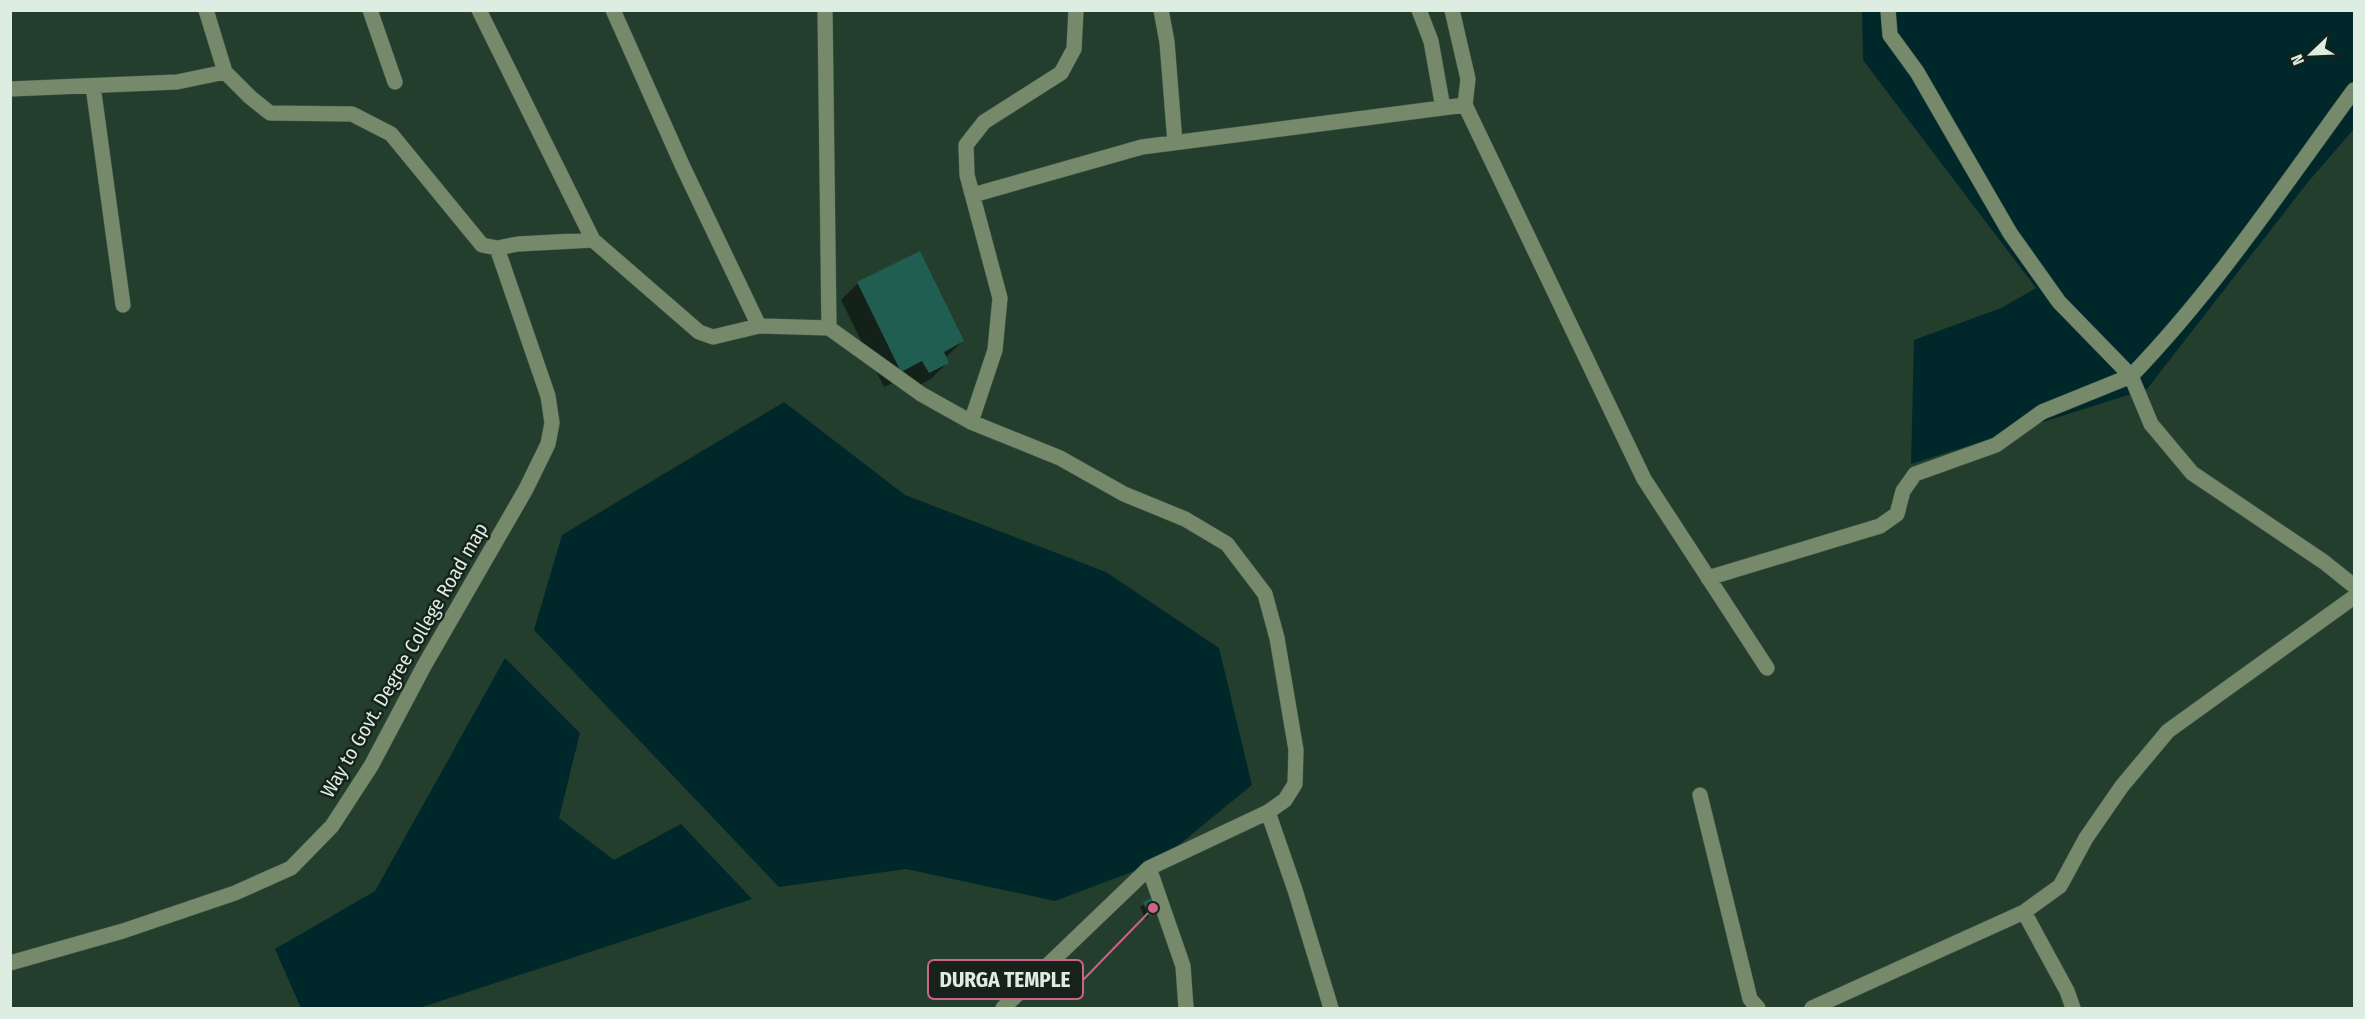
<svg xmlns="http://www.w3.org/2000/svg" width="2365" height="1019" font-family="'Fira Sans Condensed',sans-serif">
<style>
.water{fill:#002729}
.shadow{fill:#0007}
.building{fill:#205e51}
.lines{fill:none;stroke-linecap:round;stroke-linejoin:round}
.minor-casing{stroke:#425a4b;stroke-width:16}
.minor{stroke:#76896a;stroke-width:15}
.labels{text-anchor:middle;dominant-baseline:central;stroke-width:5;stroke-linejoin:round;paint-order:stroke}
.street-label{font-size:20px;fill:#ddede2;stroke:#17221a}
.leader{fill:none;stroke:#cb638a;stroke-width:2}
.callout-dot{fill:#cb638a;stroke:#17221a;stroke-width:2}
.callout{fill:#17221a;stroke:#cb638a;stroke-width:2}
.callout-label{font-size:21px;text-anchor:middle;font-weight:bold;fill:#ddede2}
</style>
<rect width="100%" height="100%" fill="#243e2e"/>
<path class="water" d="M1862,11H2354V129L2308,182L2147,389L1911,464L1914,340L2001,308L2036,288L1863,60Z
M784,402L905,495L1106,572L1219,648L1252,785L1158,862L1055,901L906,869L779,887L534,630L562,535Z
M505,658L580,733L559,818L614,860L681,824L752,899L419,1008H301L275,949L375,891Z"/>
<path class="shadow" d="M919,253L963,341L945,358L947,363L931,379L912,389L905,377L884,387L841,300L858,283Z
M1152,899L1157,911L1145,919L1140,907Z"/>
<path class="building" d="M920,251L964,341L944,352L949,363L929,373L922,361L901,372L857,282Z
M1153,897L1159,912L1149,916L1143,902Z"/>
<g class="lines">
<g class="minor-casing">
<path id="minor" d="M206,10L225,72L250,97L270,113L352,114L391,134L482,245L497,248L518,244L593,240
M370,10L395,82
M479,10L593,240L699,332L713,337L759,326L829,328L921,394L971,422L1060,458L1124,494L1185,519L1227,544L1265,594L1277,638L1296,750L1295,784L1285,800L1268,812L1295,890L1331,1008
M613,10L683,167L759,326
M825,10L829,328
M1161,10L1167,42L1175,143
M1419,10L1431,41L1443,108
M1452,10L1468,79L1465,105
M93,86L123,305
M10,89L177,82L225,72
M2354,90C2283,187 2215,289 2131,376L2151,424L2192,473L2324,562L2354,586
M973,195L1142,147L1465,105L1644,479L1767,668
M971,422L995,350L1000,298L967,175L966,145L984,122L1061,73L1074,49L1076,10
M1708,578L1880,526L1897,514L1903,491L1915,474L1996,445L2042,412L2131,376L2059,302L2010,233L1917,72L1890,35L1888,10
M1700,795L1750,999L1758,1008
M1149,868L1183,966L1186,1008
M2024,912L2060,886L2086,838L2122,786L2168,731L2354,597
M10,963L123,931L235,893L291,868L332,826L371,766L424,666L526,489L548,444L552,423L548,396L497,248
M1003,1008L1149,868L1268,812
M1812,1008L2024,912L2067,991L2073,1008"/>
</g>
<use href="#minor" class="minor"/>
</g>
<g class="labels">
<g class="street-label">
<text transform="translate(404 660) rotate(-60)">Way to Govt. Degree College Road map</text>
</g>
</g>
<path class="leader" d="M1153 908L1083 980"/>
<circle class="callout-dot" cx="1153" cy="908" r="6"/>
<rect class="callout" x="928" y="960" width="155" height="39" rx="6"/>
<g class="callout-label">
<text x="1005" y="987">DURGA TEMPLE</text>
</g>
<rect width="2365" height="1019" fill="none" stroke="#ddede2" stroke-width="24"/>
<g transform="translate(2311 54) rotate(247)" stroke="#17221a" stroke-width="4.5" paint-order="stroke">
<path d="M0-4.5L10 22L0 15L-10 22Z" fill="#ddede2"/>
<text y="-9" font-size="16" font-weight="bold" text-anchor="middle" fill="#ddede2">N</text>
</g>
</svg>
